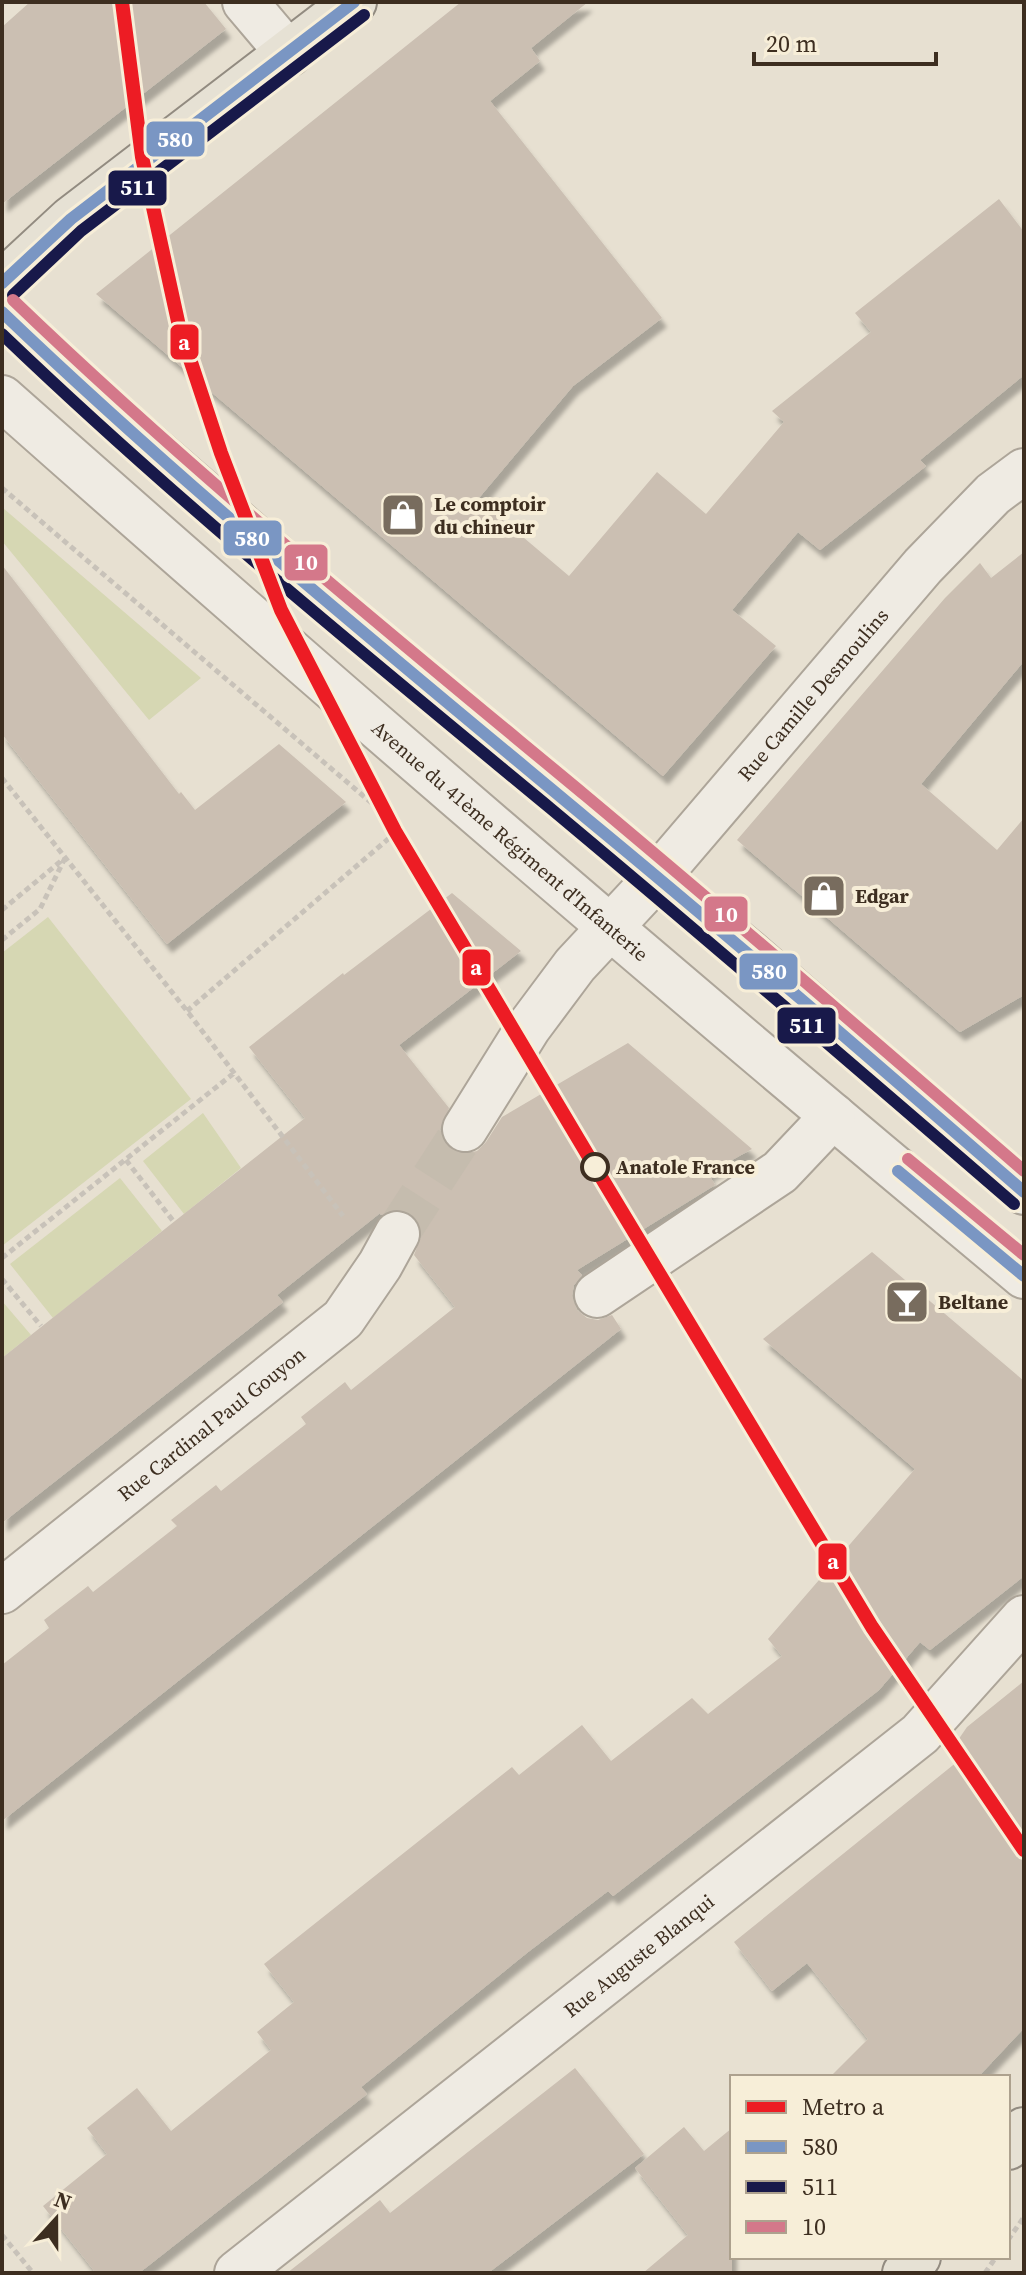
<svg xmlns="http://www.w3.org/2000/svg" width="1026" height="2275" font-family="'Source Serif 4',serif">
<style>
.green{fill:#d6d7b3}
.building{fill:#cbbfb2;filter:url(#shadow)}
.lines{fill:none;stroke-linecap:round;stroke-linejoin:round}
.minor-tunnel{stroke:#c5bcae;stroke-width:44;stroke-dasharray:44 22;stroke-linecap:butt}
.minor-casing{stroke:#ada599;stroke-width:48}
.major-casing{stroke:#928b80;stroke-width:48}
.path{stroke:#c8c2b9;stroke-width:5;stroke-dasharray:6 4;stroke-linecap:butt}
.minor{stroke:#efebe3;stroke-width:44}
.major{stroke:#e6e1d4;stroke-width:44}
.bus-1-casing{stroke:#f7eed8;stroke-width:18}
.bus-2-casing{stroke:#f7eed8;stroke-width:18}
.bus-3-casing{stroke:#f7eed8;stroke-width:18}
.bus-1{stroke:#7a96c3;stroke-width:12}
.bus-2{stroke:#18194a;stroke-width:12}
.bus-3{stroke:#d4788a;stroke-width:12}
.metro-1-casing{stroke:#f7eed8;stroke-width:20}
.metro-1{stroke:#ed1c24;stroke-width:14}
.stop-dot{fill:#f7eed8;stroke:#3d2e20;stroke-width:4}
.labels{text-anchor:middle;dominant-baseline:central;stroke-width:8;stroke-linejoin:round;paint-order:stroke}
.poi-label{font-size:20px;font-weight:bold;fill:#3d2e20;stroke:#f7eed8;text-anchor:start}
.street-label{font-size:20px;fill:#3d2e20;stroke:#f7eed8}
.stop-label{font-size:20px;font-weight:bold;fill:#3d2e20;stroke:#f7eed8;text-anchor:start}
.line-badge{stroke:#f7eed8;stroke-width:3}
.badge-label{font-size:22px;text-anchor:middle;font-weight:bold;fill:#fff}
</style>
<defs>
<filter id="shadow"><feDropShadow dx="5" dy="9" stdDeviation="2" flood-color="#0004"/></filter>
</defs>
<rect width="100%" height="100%" fill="#e7e0d1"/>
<path class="green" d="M2,509L3,508L201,678L149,720L2,541Z
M48,917L191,1099L2,1246V953Z
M203,1113L241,1168L184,1214L143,1161Z
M120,1178L162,1231L53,1318L10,1264Z
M2,1301L31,1335L2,1358Z"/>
<path class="building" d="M30,2H204L226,29L2,204V27Z
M461,2H588L531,48L540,61L490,101L662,318L573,386L478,499L569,576L657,472L706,514L784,422L772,411L871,332L855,313L999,199L1024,232V375L920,460L926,466L820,550L798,532L732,610L776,646L663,776L96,294Z
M1024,552V661L921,784L997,850L1024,818V995L960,1032L737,840L945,598L980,563L991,578Z
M2,565L179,794L181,792L195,810L279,744L346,802L167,944L2,734Z
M452,893L521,951L399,1045L449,1108L440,1129L443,1140L451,1150L463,1154L477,1151L486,1142L502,1117L628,1043L752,1149L708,1173L715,1185L577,1270L582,1275L574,1285L572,1296L577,1310L587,1318L598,1320L612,1315L621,1329L2,1821V1665L49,1628L44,1620L88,1586L93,1592L177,1526L171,1520L216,1485L221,1491L306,1424L301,1417L345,1382L351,1390L455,1307L414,1255L422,1234L418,1220L410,1213L397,1209L381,1215L380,1213L277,1295L283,1302L2,1523V1358L305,1118L249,1047L343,973L344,975Z
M872,1252L1024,1381V1576L930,1650L920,1642L879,1690L613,1896L608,1891L528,1952L361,2087L367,2094L139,2273H96L43,2206L107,2154L87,2128L137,2088L171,2131L271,2050L257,2032L294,2002L264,1964L512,1767L519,1775L582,1725L611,1761L692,1698L708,1714L782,1656L768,1639L915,1469L763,1339Z
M1024,1681V2028L978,2077H830L868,2039L807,1963L772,1991L734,1942L968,1753L956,1743L967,1727Z
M575,2068L644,2154L488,2273H287L380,2200L390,2213Z
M684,2127L704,2151L732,2128V2273H643L688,2235L635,2168Z"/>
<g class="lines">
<path class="minor-tunnel" d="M397,1234L465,1129"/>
<g class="minor-casing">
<g id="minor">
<path d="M245,2L289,54"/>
<path d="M2,312L74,381L344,616L749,953L1024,1192"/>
<path id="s1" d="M2,398C338,696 679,989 1024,1276"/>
<path id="s2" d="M465,1129L528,1028L575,965L658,876L923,566L993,494L1024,471"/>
<path d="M597,1295L780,1172L833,1116"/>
<path id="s3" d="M2,1591L343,1319L380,1265L397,1234"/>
<path id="s4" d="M237,2273L920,1734L1024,1618"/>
</g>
</g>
<g class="major-casing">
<path id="major" d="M2,283L71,219L354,2
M1008,2147L1024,2130
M905,2273L918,2257"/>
</g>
<path class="path" d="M2,488L401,828L187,1011
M2,778L187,1011L343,1216
M2,910L61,861
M2,940L40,909L65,858
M126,1160L174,1222
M2,1258L234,1073
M2,1279L41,1326
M2,2235L33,2273
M1008,2240L1024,2217
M985,2273L996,2257"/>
<use href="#minor" class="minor"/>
<use href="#major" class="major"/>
<g class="bus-1-casing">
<path id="bus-1" d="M2,283L71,219L354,2
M2,312C188,490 388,653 586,818C734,940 879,1066 1024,1192
M898,1171L1024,1276"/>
</g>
<g class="bus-2-casing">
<path id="bus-2" d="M13,295L81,231L364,15
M2,334C176,501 364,654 550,808C706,938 860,1071 1014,1204"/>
</g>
<g class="bus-3-casing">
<path id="bus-3" d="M13,300C195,475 392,635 586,796C733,919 879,1045 1024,1171
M908,1159L1024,1255"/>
</g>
<use href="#bus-1" class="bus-1"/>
<use href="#bus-2" class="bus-2"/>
<use href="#bus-3" class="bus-3"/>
<g class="metro-1-casing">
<path id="metro-1" d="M122,2L142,157L179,326L221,453L281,610L395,831L589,1157L872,1627L1024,1850"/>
</g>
<use href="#metro-1" class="metro-1"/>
</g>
<defs>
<g id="shop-square" transform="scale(2.3)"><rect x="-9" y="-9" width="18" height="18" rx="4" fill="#786c5e" stroke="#f7eed8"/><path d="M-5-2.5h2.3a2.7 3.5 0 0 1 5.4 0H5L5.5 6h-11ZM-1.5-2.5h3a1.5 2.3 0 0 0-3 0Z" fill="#fff"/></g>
<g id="bar-square" transform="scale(2.3)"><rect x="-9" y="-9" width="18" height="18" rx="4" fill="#786c5e" stroke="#f7eed8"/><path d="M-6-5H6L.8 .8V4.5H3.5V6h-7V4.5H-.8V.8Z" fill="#fff"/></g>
</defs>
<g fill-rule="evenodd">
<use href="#shop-square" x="403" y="515"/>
<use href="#shop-square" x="824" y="896"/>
<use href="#bar-square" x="907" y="1302"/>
</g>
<circle class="stop-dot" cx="595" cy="1167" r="13"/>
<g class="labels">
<g class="poi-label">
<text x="434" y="504">Le comptoir<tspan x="434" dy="23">du chineur</tspan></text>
<text x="855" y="896">Edgar</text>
<text x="938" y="1302">Beltane</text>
</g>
<g class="street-label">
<text stroke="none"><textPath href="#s2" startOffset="558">Rue Camille Desmoulins</textPath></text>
<text stroke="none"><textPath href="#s1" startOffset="674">Avenue du 41ème Régiment d'Infanterie</textPath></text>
<text stroke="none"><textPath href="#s3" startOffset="268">Rue Cardinal Paul Gouyon</textPath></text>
<text stroke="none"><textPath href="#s4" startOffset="512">Rue Auguste Blanqui</textPath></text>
</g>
<g class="stop-label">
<text x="616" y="1167">Anatole France</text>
</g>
</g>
<g class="line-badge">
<rect x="145" y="120" width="61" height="38" rx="8" fill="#7a96c3"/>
<rect x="107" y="169" width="61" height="38" rx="8" fill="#18194a"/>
<rect x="169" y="323" width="31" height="38" rx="8" fill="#ed1c24"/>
<rect x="222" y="519" width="61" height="38" rx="8" fill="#7a96c3"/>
<rect x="283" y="543" width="46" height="39" rx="8" fill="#d4788a"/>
<rect x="703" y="895" width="46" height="38" rx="8" fill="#d4788a"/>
<rect x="461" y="948" width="31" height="39" rx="8" fill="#ed1c24"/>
<rect x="738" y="952" width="61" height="39" rx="8" fill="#7a96c3"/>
<rect x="776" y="1006" width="61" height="39" rx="8" fill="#18194a"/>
<rect x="817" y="1542" width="31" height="39" rx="8" fill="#ed1c24"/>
</g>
<g class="badge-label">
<text x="175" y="147">580</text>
<text x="138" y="195">511</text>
<text x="184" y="350">a</text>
<text x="252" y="546">580</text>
<text x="306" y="570">10</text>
<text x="726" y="922">10</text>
<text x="476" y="975">a</text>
<text x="769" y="979">580</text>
<text x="807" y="1033">511</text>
<text x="833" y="1569">a</text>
</g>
<rect width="1026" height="2275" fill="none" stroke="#3d2e20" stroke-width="8"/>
<rect x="730" y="2075" width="280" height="184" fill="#f7eed8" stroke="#ada18e" stroke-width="2"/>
<rect x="746" y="2101" width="40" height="12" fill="#ed1c24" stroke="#ada18e" stroke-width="2"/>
<text x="802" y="2115" font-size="24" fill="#3d2e20">Metro a</text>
<rect x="746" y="2141" width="40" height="12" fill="#7a96c3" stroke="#ada18e" stroke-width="2"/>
<text x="802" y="2155" font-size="24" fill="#3d2e20">580</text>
<rect x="746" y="2181" width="40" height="12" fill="#18194a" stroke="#ada18e" stroke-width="2"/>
<text x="802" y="2195" font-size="24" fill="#3d2e20">511</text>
<rect x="746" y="2221" width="40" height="12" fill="#d4788a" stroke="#ada18e" stroke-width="2"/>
<text x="802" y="2235" font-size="24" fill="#3d2e20">10</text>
<g transform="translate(56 2219) rotate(21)" stroke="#f7eed8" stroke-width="6" paint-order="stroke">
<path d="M0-6L14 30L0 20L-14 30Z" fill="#3d2e20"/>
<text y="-12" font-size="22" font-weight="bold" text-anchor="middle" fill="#3d2e20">N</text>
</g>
<path d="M754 52v12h182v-12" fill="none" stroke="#3d2e20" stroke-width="4"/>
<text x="766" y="52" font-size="24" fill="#3d2e20" stroke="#f7eed8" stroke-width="6" paint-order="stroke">20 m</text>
</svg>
